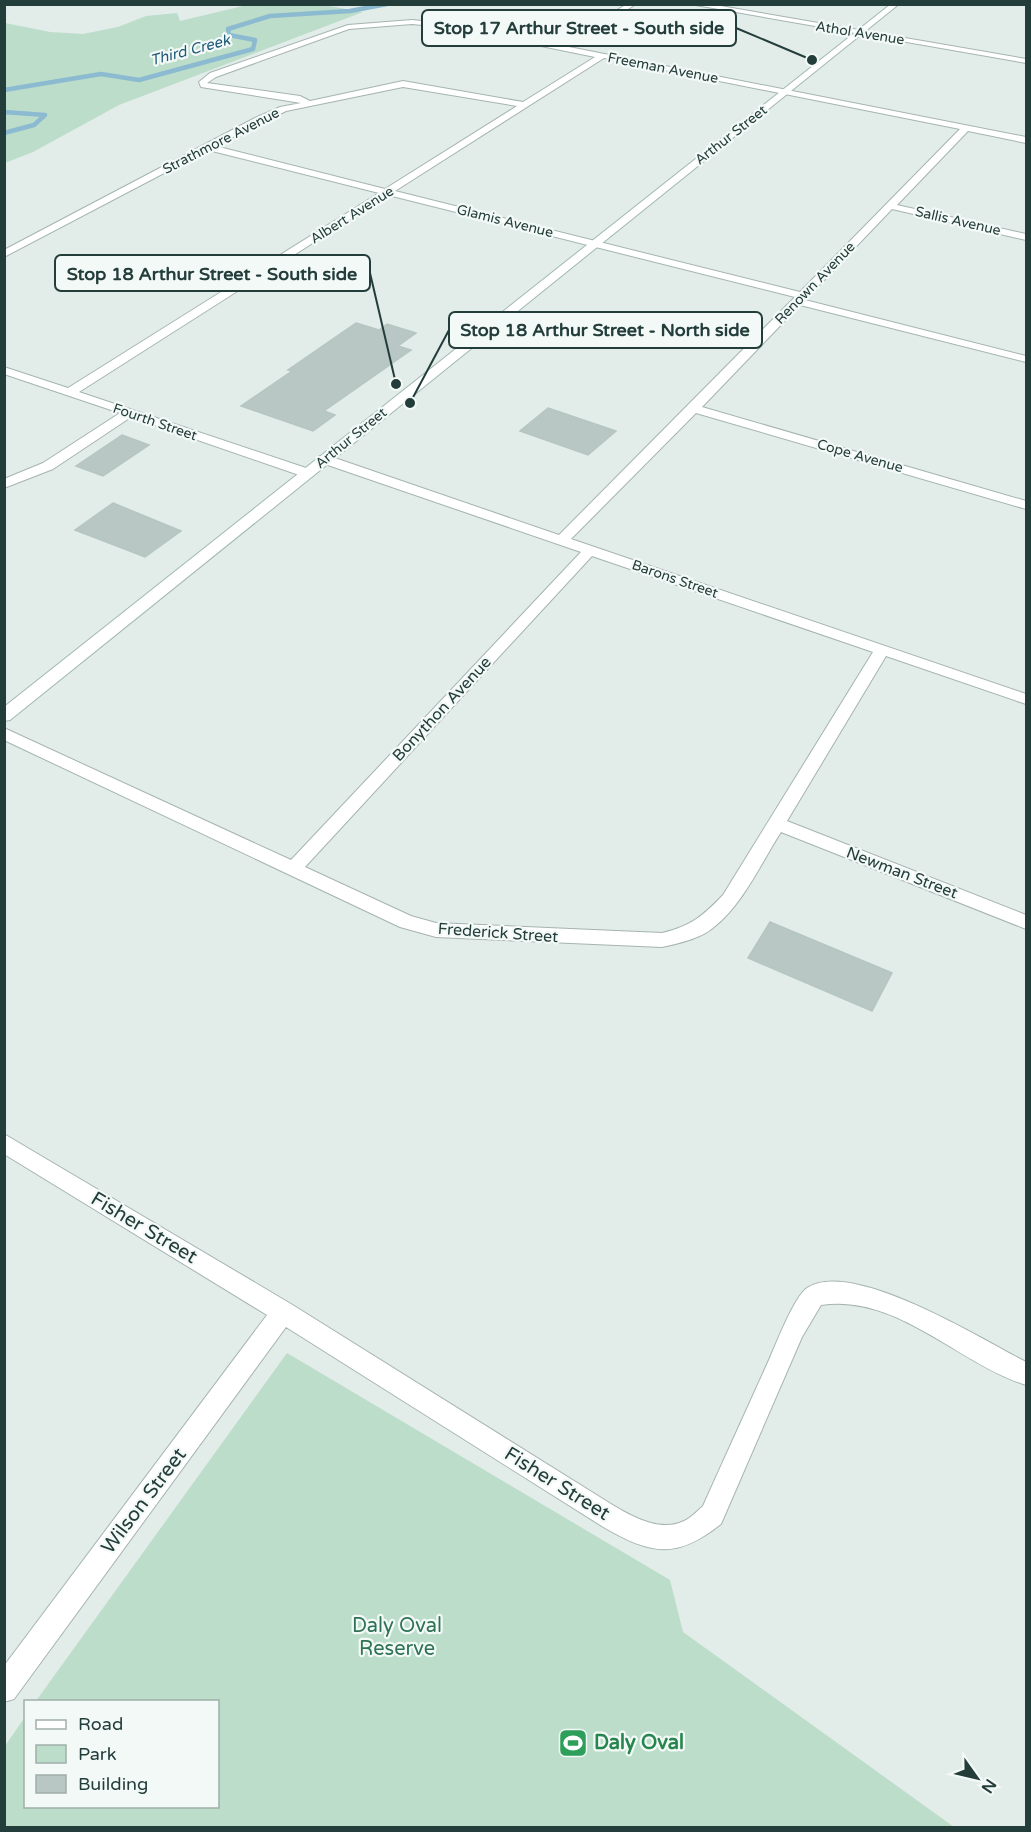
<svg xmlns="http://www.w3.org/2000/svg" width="1031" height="1832" font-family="'Varela Round',sans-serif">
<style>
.green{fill:#bcddca}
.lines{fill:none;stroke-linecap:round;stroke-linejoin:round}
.stream{stroke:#8cbad0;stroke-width:4.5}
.building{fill:#b8c7c3;stroke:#b5c6c2;stroke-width:1.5}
.street-casing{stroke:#a5b4b1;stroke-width:2}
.secondary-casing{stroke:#a1b8b3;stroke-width:2}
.street{fill:#fff;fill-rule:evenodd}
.secondary{fill:#fff;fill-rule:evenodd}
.labels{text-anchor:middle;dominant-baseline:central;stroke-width:4.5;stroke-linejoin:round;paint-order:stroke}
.far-street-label{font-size:14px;fill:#233d3a;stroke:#f3f9f7}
.far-water-label{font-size:15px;font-style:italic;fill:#1e5978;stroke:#f3f9f7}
.street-label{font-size:16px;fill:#233d3a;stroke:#f3f9f7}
.near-street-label{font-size:20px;fill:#233d3a;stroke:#f3f9f7}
.near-park-label{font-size:20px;fill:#2e7354;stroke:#f3f9f7}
.near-leisure-label{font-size:20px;font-weight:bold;fill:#27864d;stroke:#f3f9f7;text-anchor:start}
.leader{fill:none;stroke:#233d3a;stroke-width:2}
.callout-dot{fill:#233d3a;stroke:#f3f9f7;stroke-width:2}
.callout{fill:#f3f9f7;stroke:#233d3a;stroke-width:2}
.callout-label{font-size:18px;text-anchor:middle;font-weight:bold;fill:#233d3a}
</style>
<rect width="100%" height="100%" fill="#e2ece9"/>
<path class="green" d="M247,5H323L363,12L119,105L33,152L5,163V23L50,32L83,34L118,27L146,16L177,13L180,21Z
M287,1353L670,1580L683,1632L954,1827H5V1746L25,1717L26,1806H218V1702L36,1701Z"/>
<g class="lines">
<path class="stream" d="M4,90L101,74L139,80L253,49L255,40L229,35L228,29L270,16L350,11L387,4
M4,112L45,115L34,125L4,133"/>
</g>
<path class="building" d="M356,323L379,330L387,324L416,333L398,346L411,350L324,411L335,415L313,431L241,406L292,371L288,370Z
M548,408L616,431L588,455L520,431Z
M122,435L149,445L103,476L76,466Z
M113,503L181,531L145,557L75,530Z
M770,922L892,973L872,1011L748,958Z"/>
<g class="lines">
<g class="street-casing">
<path id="street" d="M627,4H636L569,47L1026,137V143L968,131L897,205L1026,234V240L892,209L805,300L1026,356V362L800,305L702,407L1026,501V509L696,413L571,539L1026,694V704L886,656L787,821L1026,915V929L781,832C761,863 743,904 714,927C700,939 679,943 662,947L436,937L400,927L4,740V728L291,860L581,552L319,462L318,459L319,456H329L559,535L795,297L388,195L79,392L312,470L313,473L312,476H302L131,417L53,469L4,488V479L43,463L120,413L4,374V367L68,388L379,193L208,150L4,257V250L255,118L280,107L301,103L201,87L199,82L210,73L348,25L412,20L453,24L560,45ZM412,24L453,28L595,57L523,102L403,81L310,101L300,96L207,83L216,77L349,29ZM604,58L960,129L800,292L395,191ZM403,87L517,106L385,189L215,146L286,111ZM592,556L873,652L723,895C703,916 691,926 662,933L436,923L411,916L305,867Z
M690,4H709L1026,59V63Z
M4,1134L291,1304L611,1504C631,1516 660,1533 684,1521C691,1518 697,1511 703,1506C725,1457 747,1409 769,1360C776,1344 794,1297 807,1288C852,1258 983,1340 1026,1362V1385C959,1364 896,1293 821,1305L802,1337L721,1524C677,1559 652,1555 605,1528L286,1327L14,1699L4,1702V1666L267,1315L4,1154Z"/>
</g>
<g class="secondary-casing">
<path id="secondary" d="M891,4H899L10,720L4,721V707Z"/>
</g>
<use href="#street" class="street"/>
<use href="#secondary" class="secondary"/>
</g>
<defs>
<g id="stadium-square" transform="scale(1.5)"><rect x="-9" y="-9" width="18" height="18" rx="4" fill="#2e9e5b" stroke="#f3f9f7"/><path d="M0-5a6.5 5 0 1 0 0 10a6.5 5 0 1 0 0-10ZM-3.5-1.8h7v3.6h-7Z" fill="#fff"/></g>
</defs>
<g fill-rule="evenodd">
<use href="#stadium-square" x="573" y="1743"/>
</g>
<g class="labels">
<g class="far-street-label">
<text transform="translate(860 33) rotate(9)">Athol Avenue</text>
<text transform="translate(663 68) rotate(11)">Freeman Avenue</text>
<text transform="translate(731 135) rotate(-38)">Arthur Street</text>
<text transform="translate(221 141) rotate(-27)">Strathmore Avenue</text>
<text transform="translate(352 215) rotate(-32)">Albert Avenue</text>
<text transform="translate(505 221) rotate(14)">Glamis Avenue</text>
<text transform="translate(958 221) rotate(13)">Sallis Avenue</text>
<text transform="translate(815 283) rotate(-46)">Renown Avenue</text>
<text transform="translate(155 422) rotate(19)">Fourth Street</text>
<text transform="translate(351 438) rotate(-39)">Arthur Street</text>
<text transform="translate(860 456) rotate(16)">Cope Avenue</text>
<text transform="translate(675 579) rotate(19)">Barons Street</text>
</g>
<g class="far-water-label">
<text transform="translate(190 50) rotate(-15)">Third Creek</text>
</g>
<g class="street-label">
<text transform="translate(442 709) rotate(-47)">Bonython Avenue</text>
<text transform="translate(902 873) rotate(21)">Newman Street</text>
<text transform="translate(498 933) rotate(4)">Frederick Street</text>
</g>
<g class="near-street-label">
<text transform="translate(144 1228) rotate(31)">Fisher Street</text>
<text transform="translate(557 1484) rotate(32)">Fisher Street</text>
<text transform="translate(144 1501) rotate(-53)">Wilson Street</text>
</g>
<g class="near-park-label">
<text x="397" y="1626">Daly Oval<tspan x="397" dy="23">Reserve</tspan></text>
</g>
<g class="near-leisure-label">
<text x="594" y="1743">Daly Oval</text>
</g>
</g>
<path class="leader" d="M812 60L736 28M396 384L370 273M410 403L449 330"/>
<g class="callout-dot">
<circle cx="812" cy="60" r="6"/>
<circle cx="396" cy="384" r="6"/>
<circle cx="410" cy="403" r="6"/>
</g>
<g class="callout">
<rect x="422" y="10" width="314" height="36" rx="6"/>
<rect x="55" y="255" width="315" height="36" rx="6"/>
<rect x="449" y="312" width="313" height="36" rx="6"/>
</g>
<g class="callout-label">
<text x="579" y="34">Stop 17 Arthur Street - South side</text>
<text x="212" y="280">Stop 18 Arthur Street - South side</text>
<text x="605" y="336">Stop 18 Arthur Street - North side</text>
</g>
<rect width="1031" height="1832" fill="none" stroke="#233d3a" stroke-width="12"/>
<rect x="24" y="1700" width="195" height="108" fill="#f3f9f7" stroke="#a0aeab" stroke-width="1.5"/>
<rect x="36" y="1720" width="30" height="9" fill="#ffffff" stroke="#a0aeab" stroke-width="1.5"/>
<text x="78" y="1730" font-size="18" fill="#233d3a">Road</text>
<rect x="36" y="1745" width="30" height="18" fill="#bcddca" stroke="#a0aeab" stroke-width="1.5"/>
<text x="78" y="1760" font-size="18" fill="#233d3a">Park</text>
<rect x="36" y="1775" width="30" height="18" fill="#b8c7c3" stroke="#a0aeab" stroke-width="1.5"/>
<text x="78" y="1790" font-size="18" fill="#233d3a">Building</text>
<g transform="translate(977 1778) rotate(124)" stroke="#f3f9f7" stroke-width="4.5" paint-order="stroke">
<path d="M0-4.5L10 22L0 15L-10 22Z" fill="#233d3a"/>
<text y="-9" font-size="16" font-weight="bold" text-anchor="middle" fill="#233d3a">N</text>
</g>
</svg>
